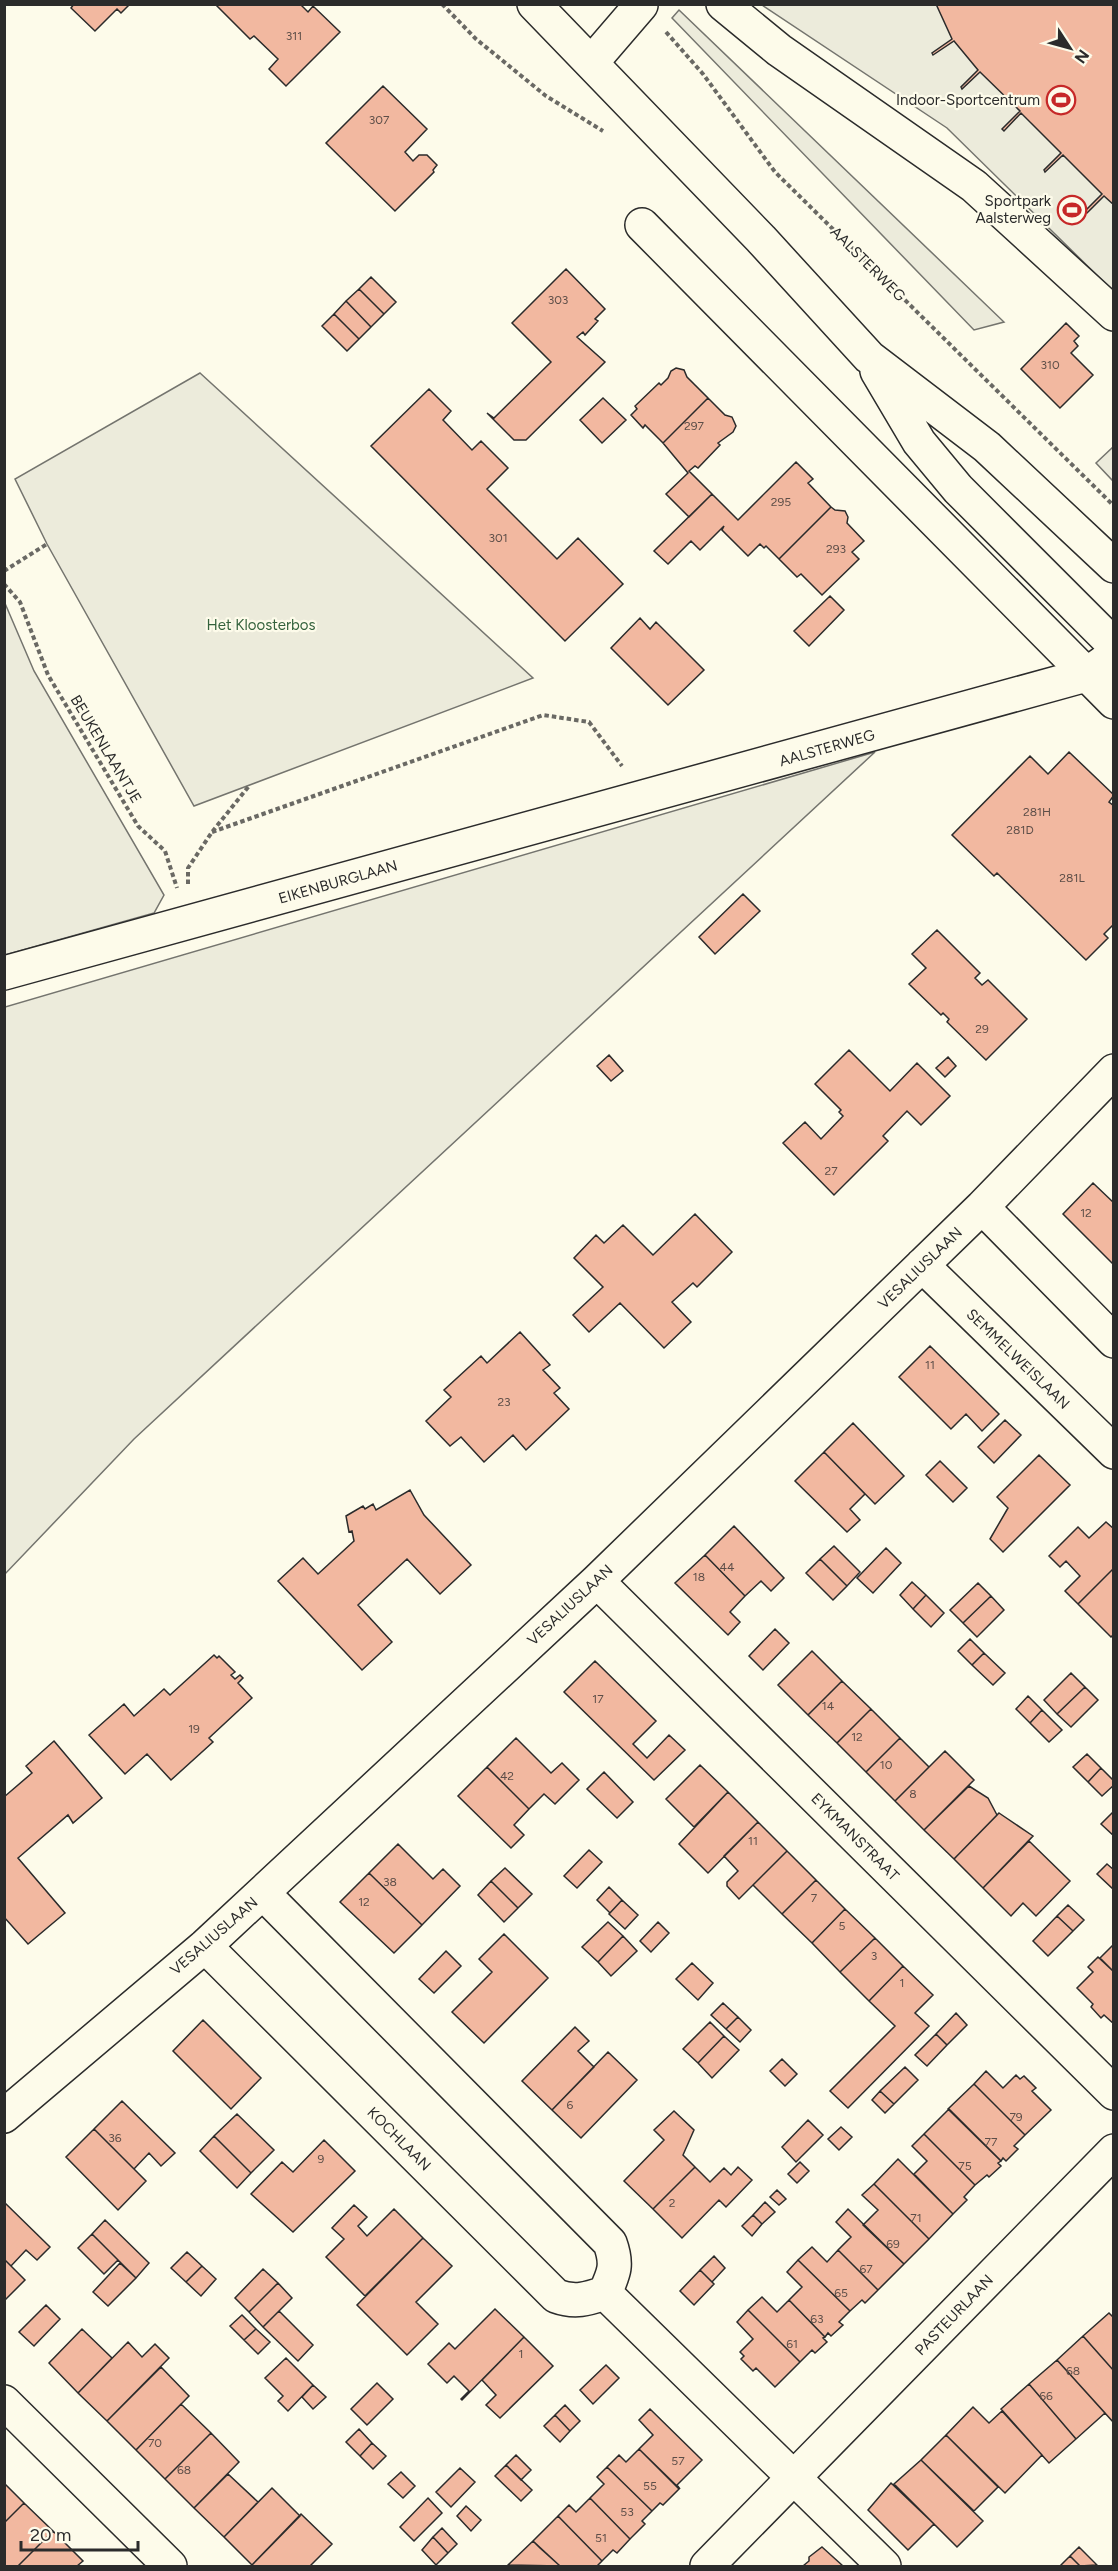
<svg xmlns="http://www.w3.org/2000/svg" width="1118" height="2571" font-family="Figtree,sans-serif">
<style>
.green{fill:#ecebdb;stroke:#74746e;stroke-width:1.5}
.building{fill:#f2b8a0;stroke:#2b2b2b;stroke-width:1.5}
.lines{fill:none;stroke-linecap:round;stroke-linejoin:round}
.minor-casing{stroke:#2b2b2b;stroke-width:36}
.major-casing{stroke:#2b2b2b;stroke-width:36}
.path{stroke:#6a6964;stroke-width:4;stroke-dasharray:4.5 3;stroke-linecap:butt}
.minor{stroke:#fdfbea;stroke-width:33}
.major{stroke:#fdfbea;stroke-width:33}
.labels{text-anchor:middle;dominant-baseline:central;stroke-width:4.5;stroke-linejoin:round;paint-order:stroke}
.number-label{font-size:12px;fill:#5d4e48}
.poi-label{font-size:15px;fill:#2b2b2b;stroke:#fdfbea;text-anchor:end}
.street-label{font-size:15px;fill:#2b2b2b;stroke:#fdfbea}
.park-label{font-size:15px;fill:#34623c;stroke:#fdfbea}
</style>
<rect width="100%" height="100%" fill="#fdfbea"/>
<path class="green" d="M762,5H1113V291L947,128Z
M679,10L1004,322L974,330L672,18Z
M200,373L533,678L194,806L47,544L15,479Z
M1113,447V481L1096,463Z
M4,601L34,671L164,895L154,913L5,955Z
M875,752L134,1439L5,1574V1007Z"/>
<path class="building" d="M74,4H130L121,13L117,9L95,31L71,8Z
M215,4H300L308,12L313,6L340,32L286,86L269,69L278,59L254,36L250,39Z
M936,4H1114V205L1104,196L1087,213L1085,211L1102,194L1063,155L1045,172L1044,170L1061,153L1021,113L1004,131L1002,129L1020,111L980,72L962,89L961,87L978,70L954,41L933,55L932,53L952,39Z
M383,86L427,129L405,152L413,161L419,155H427L437,165L433,170L434,172L395,211L326,143Z
M566,269L605,309L595,319L598,321L585,335L583,332L577,337L605,362L526,440H514L487,413L494,418L551,362L512,323Z
M371,277L396,302L384,314L359,289Z
M359,289L384,314L371,327L346,301Z
M346,301L371,327L359,339L334,314Z
M334,314L359,339L347,351L322,326Z
M1066,323L1079,336L1074,341L1078,346L1071,353L1093,375L1060,408L1021,369Z
M676,368L684,370L687,377L708,398L663,443L645,425L643,428L631,415L637,409L635,406L659,383L661,385L668,378L671,371Z
M429,389L451,411L443,420L472,450L481,441L508,468L487,489L557,559L578,538L623,584L565,641L371,446Z
M603,398L626,420L602,443L580,420Z
M708,398L725,415L732,417L736,426L733,432L718,443L720,445L698,468L695,466L689,471L712,494L689,517L666,494L688,473L663,443Z
M796,462L813,479L808,483L831,507L779,559L766,546L764,548L760,544L748,556L722,530L724,526L700,550L691,541L668,564L654,551L712,494L738,520Z
M831,507L835,510L845,511L848,517L847,523L864,541L852,552L859,559L822,595L801,574L797,577L779,559Z
M830,596L844,610L809,646L794,631Z
M640,618L650,629L656,622L704,670L668,705L611,648Z
M1069,752L1114,795L1109,802L1114,806V924L1104,934L1108,938L1086,960L997,873L994,876L952,835L1030,756L1048,774Z
M743,894L760,911L715,954L699,937Z
M937,930L980,973L975,978L982,985L988,980L1027,1019L986,1060L947,1022L949,1019L943,1013L941,1015L909,984L926,968L912,954Z
M849,1050L890,1091L917,1063L950,1096L921,1125L907,1111L883,1136L888,1141L834,1195L783,1143L805,1122L821,1139L843,1116L839,1112L841,1110L815,1084Z
M609,1055L623,1071L611,1081L597,1066Z
M948,1057L956,1066L945,1077L936,1068Z
M1093,1183L1114,1203V1265L1063,1214Z
M695,1214L732,1252L697,1287L693,1283L672,1302L691,1322L664,1348L620,1303L589,1332L573,1315L603,1287L574,1258L596,1235L604,1243L623,1225L653,1255Z
M520,1332L550,1365L543,1370L560,1388L554,1393L569,1409L526,1450L513,1435L484,1462L461,1437L450,1446L426,1421L451,1397L444,1390L481,1356L487,1363Z
M930,1346L999,1414L982,1431L966,1414L951,1429L899,1377Z
M1005,1420L1021,1435L994,1463L978,1447Z
M853,1423L904,1476L875,1504L824,1452Z
M824,1452L865,1494L850,1509L860,1520L847,1532L795,1481Z
M1039,1455L1070,1485L1003,1552L990,1539L1008,1508L997,1497Z
M940,1461L967,1488L953,1502L926,1475Z
M410,1490L424,1515L471,1565L440,1594L407,1559L358,1605L392,1642L362,1670L278,1581L303,1558L318,1574L354,1541L352,1531L349,1532L346,1516L363,1506L365,1509L373,1504L376,1510Z
M1106,1522L1114,1529V1568L1078,1604L1065,1591L1080,1576L1066,1561L1060,1567L1049,1556L1078,1527L1089,1538Z
M734,1526L784,1578L771,1591L761,1581L745,1596L705,1555Z
M834,1546L860,1572L847,1586L820,1559Z
M886,1548L901,1563L873,1593L857,1578Z
M705,1555L745,1596L730,1612L740,1622L728,1635L675,1583Z
M820,1559L847,1586L833,1600L806,1573Z
M1114,1568V1634L1111,1637L1078,1604Z
M912,1582L926,1595L913,1609L900,1595Z
M978,1583L991,1596L963,1623L950,1610Z
M926,1595L944,1613L931,1627L913,1609Z
M991,1596L1004,1610L977,1637L963,1623Z
M775,1629L789,1643L763,1670L749,1656Z
M970,1639L984,1653L972,1665L958,1651Z
M812,1651L842,1681L808,1715L778,1685Z
M984,1653L1005,1673L993,1685L972,1665Z
M214,1655L217,1658L219,1656L235,1672L231,1675L235,1679L240,1675L243,1678L238,1683L252,1698L209,1738L213,1742L171,1780L147,1754L125,1774L89,1735L124,1704L134,1716L164,1689L170,1695Z
M595,1661L656,1721L633,1744L647,1758L669,1735L685,1750L654,1780L564,1692Z
M1071,1673L1085,1687L1057,1714L1044,1700Z
M842,1681L871,1709L837,1743L808,1715Z
M1085,1687L1098,1700L1071,1727L1057,1714Z
M1028,1696L1042,1710L1030,1723L1016,1709Z
M871,1709L900,1738L866,1772L837,1743Z
M1042,1710L1062,1730L1049,1742L1030,1723Z
M516,1738L551,1773L562,1763L579,1780L555,1804L544,1794L529,1809L487,1767Z
M900,1738L929,1767L895,1801L866,1772Z
M54,1741L102,1798L73,1823L68,1815L18,1858L65,1913L28,1944L4,1917V1797L32,1773L26,1766Z
M945,1751L974,1780L924,1830L895,1801Z
M1087,1754L1101,1768L1088,1782L1073,1767Z
M700,1765L728,1792L694,1827L666,1799Z
M487,1767L529,1809L514,1825L524,1835L511,1848L458,1796Z
M1101,1768L1114,1781V1785L1102,1796L1088,1782Z
M604,1772L633,1802L617,1818L587,1789Z
M969,1786L988,1798L997,1815L954,1859L924,1830Z
M728,1792L758,1822L708,1873L679,1844Z
M1114,1811V1836L1101,1824Z
M999,1813L1033,1836L983,1888L954,1859Z
M758,1822L787,1851L739,1899L727,1886V1882L738,1871L724,1856Z
M1029,1841L1070,1881L1036,1916L1023,1903L1011,1916L983,1888Z
M398,1844L433,1879L443,1869L460,1886L422,1925L369,1873Z
M589,1850L602,1862L577,1888L564,1876Z
M787,1851L816,1880L782,1914L753,1885Z
M1107,1864L1114,1870L1113,1889L1097,1874Z
M505,1868L532,1894L518,1908L491,1881Z
M369,1873L422,1925L394,1953L340,1902Z
M816,1880L845,1909L812,1943L782,1914Z
M491,1881L518,1908L504,1922L478,1895Z
M609,1887L622,1900L610,1913L597,1900Z
M622,1900L638,1915L625,1929L609,1914Z
M1068,1905L1084,1920L1073,1931L1057,1916Z
M845,1909L875,1938L840,1972L812,1943Z
M1057,1916L1073,1931L1048,1956L1033,1941Z
M608,1922L623,1936L598,1962L582,1947Z
M658,1922L669,1933L651,1952L640,1941Z
M504,1934L548,1978L484,2043L452,2012L492,1972L479,1959Z
M623,1936L637,1951L611,1976L598,1962Z
M875,1938L903,1966L869,2001L840,1972Z
M1114,1944V1972L1100,1958Z
M446,1951L461,1966L434,1993L419,1979Z
M1098,1957L1114,1972V2024L1104,2015L1101,2018L1091,2007L1093,2004L1077,1988L1093,1972L1088,1967Z
M692,1963L713,1983L698,2000L676,1979Z
M903,1966L933,1995L915,2013L929,2026L848,2108L830,2091L895,2026L869,2001Z
M723,2003L738,2017L726,2029L711,2015Z
M956,2013L967,2025L947,2045L936,2034Z
M738,2017L751,2030L740,2042L726,2029Z
M203,2020L261,2078L231,2109L173,2051Z
M710,2022L724,2036L698,2063L683,2049Z
M575,2027L589,2041L578,2051L594,2067L552,2110L522,2081Z
M936,2034L947,2045L927,2066L915,2055Z
M724,2036L739,2050L712,2078L698,2063Z
M608,2052L637,2080L581,2138L552,2110Z
M782,2059L797,2074L785,2086L770,2071Z
M905,2067L918,2080L894,2104L880,2091Z
M986,2071L1003,2088L1016,2075L1020,2079L1024,2076L1036,2088L1032,2091L1051,2110L1025,2135L974,2084Z
M974,2084L1025,2135L1014,2146L1018,2149L1006,2161L1003,2158L1001,2161L948,2109Z
M880,2091L894,2104L885,2113L872,2100Z
M122,2101L175,2153L161,2166L149,2153L134,2169L94,2129Z
M949,2109L1001,2161L998,2163L1001,2166L989,2177L987,2175L975,2185L924,2134Z
M674,2111L694,2130L683,2155L695,2167L653,2209L624,2181L664,2140L654,2130Z
M237,2114L274,2150L251,2173L214,2136Z
M808,2120L823,2135L796,2162L782,2147Z
M841,2127L852,2137L839,2150L828,2139Z
M94,2129L146,2181L118,2210L66,2157Z
M924,2134L975,2185L964,2197L967,2200L953,2214L914,2174L927,2161L912,2146Z
M214,2136L251,2173L237,2188L200,2151Z
M324,2140L355,2171L293,2232L251,2194L282,2162L293,2172Z
M898,2159L953,2214L929,2239L874,2184Z
M800,2162L809,2171L797,2183L788,2174Z
M695,2167L710,2182L724,2168L731,2175L738,2167L752,2180L726,2207L719,2200L682,2238L653,2209Z
M874,2184L929,2239L904,2264L863,2225L878,2210L862,2195Z
M777,2190L786,2199L779,2205L770,2197Z
M4,2202L50,2247L37,2260L26,2250L11,2266L4,2259Z
M765,2202L775,2212L762,2224L753,2215Z
M354,2205L367,2217L358,2226L367,2236L394,2209L423,2238L365,2296L326,2257L344,2239L332,2228Z
M848,2209L904,2264L878,2290L838,2250L851,2237L836,2222Z
M753,2215L762,2224L752,2236L742,2226Z
M105,2220L149,2263L136,2278L92,2234Z
M92,2234L118,2260L104,2274L78,2248Z
M423,2238L452,2266L416,2302L438,2324L407,2355L357,2305Z
M812,2247L827,2262L838,2250L878,2290L865,2303L862,2300L850,2311L798,2260Z
M187,2252L202,2266L186,2282L171,2268Z
M714,2256L725,2268L712,2282L700,2270Z
M4,2259L25,2280L4,2301Z
M798,2260L850,2311L839,2322L843,2325L831,2336L828,2333L825,2337L789,2300L802,2287L787,2272Z
M120,2263L136,2278L108,2306L93,2292Z
M202,2266L216,2279L201,2296L186,2282Z
M263,2269L278,2283L249,2312L235,2298Z
M700,2270L714,2284L694,2305L680,2291Z
M278,2283L292,2298L263,2327L249,2312Z
M762,2297L777,2312L789,2300L825,2337L823,2338L827,2342L815,2353L812,2350L800,2362L748,2310Z
M46,2305L60,2319L34,2346L19,2332Z
M495,2309L524,2337L462,2400L461,2399L469,2391L454,2376L447,2383L428,2364L449,2343L455,2349Z
M748,2310L800,2362L775,2387L756,2368L753,2371L741,2359L744,2356L740,2352L753,2339L737,2322Z
M279,2311L313,2345L298,2361L263,2327Z
M1109,2313L1114,2318V2371L1083,2336Z
M242,2315L256,2329L244,2340L230,2326Z
M82,2329L112,2358L78,2393L49,2363Z
M256,2329L270,2342L258,2354L244,2340Z
M1083,2336L1114,2371V2423L1057,2360Z
M524,2337L553,2366L500,2418L486,2405L496,2395L482,2380Z
M128,2342L142,2357L155,2344L169,2358L107,2421L78,2393Z
M286,2358L313,2385L288,2411L278,2401L283,2396L265,2378Z
M1057,2360L1105,2413L1076,2439L1029,2384Z
M606,2365L619,2378L593,2404L580,2390Z
M161,2367L189,2396L136,2450L107,2421Z
M377,2383L393,2399L367,2425L351,2409Z
M1029,2384L1076,2439L1049,2463L1001,2409Z
M313,2385L326,2397L313,2409L302,2397Z
M181,2404L211,2433L165,2479L136,2450Z
M565,2405L580,2421L570,2431L555,2415Z
M973,2407L989,2423L1002,2411L1042,2455L1005,2493L946,2435Z
M650,2409L702,2460L677,2485L680,2489L639,2449L653,2435L639,2420Z
M555,2415L570,2431L560,2442L544,2426Z
M359,2429L372,2443L360,2456L346,2442Z
M211,2433L239,2462L194,2508L165,2479Z
M946,2435L998,2487L974,2511L921,2460Z
M372,2443L386,2456L373,2469L360,2456Z
M639,2449L679,2489L663,2505L660,2503L652,2511L607,2467L619,2455L626,2462Z
M516,2455L531,2470L521,2480L506,2465Z
M921,2460L983,2521L957,2547L894,2484Z
M506,2465L532,2490L521,2501L495,2476Z
M607,2467L652,2511L642,2521L645,2524L630,2539L590,2498L604,2484L597,2477Z
M460,2468L475,2482L451,2507L436,2492Z
M401,2472L415,2486L403,2498L388,2484Z
M228,2474L258,2502L224,2537L194,2508Z
M4,2483L24,2503L4,2523Z
M891,2483L934,2524L908,2550L868,2510Z
M272,2488L300,2516L252,2565L224,2537Z
M428,2498L442,2513L414,2541L400,2527Z
M590,2498L630,2539L617,2553L613,2550L602,2561L558,2516L569,2505L576,2512Z
M24,2503L53,2531L18,2566H4V2523Z
M466,2506L481,2520L471,2531L457,2516Z
M301,2514L332,2544L310,2566H253L252,2565Z
M558,2516L602,2561L597,2566H560L533,2541Z
M442,2528L457,2544L448,2553L433,2537Z
M53,2531L83,2561L77,2566H20L19,2565Z
M433,2537L448,2553L436,2565L422,2550Z
M533,2541L540,2548L560,2566L508,2565Z
M822,2547L843,2566H803L809,2561V2557Z
M1079,2547L1097,2565L1080,2566L1070,2556Z
M1070,2556L1080,2566H1060Z"/>
<g class="lines">
<g class="minor-casing">
<path id="minor" d="M723,4L779,50L974,186L1114,314
M592,62L641,5
M642,225L1114,702
M4,973L1086,675L1114,655
M982,1207L1114,1341
M922,1265L1114,1452
M597,1581L1114,2093
M263,1893L610,2243C618,2265 614,2273 605,2293
M205,1946L556,2296C575,2303 587,2299 605,2293
M4,2116L205,1946L597,1581L982,1207L1114,1071
M605,2293L884,2566
M4,2402L170,2566
M707,2566L1114,2151"/>
</g>
<g class="major-casing">
<path id="major" d="M534,4L761,239L869,357L987,447L1114,566
M877,371L919,442L958,489L1114,645"/>
</g>
<path class="path" d="M442,4L476,39L546,96L603,131
M666,32L703,74L775,172L1114,506
M4,571L47,544
M4,584L20,602L48,675L138,826L165,851L177,888
M212,832L543,715L589,722L622,766
M188,884V868L212,832L249,786"/>
<use href="#minor" class="minor"/>
<use href="#major" class="major"/>
</g>
<defs>
<g id="stadium-ring" transform="scale(1.5)"><circle r="9.5" fill="#fdfbea" stroke="#c62828" stroke-width="1.5"/><path d="M0-5a6.5 5 0 1 0 0 10a6.5 5 0 1 0 0-10ZM-3.5-1.8h7v3.6h-7Z" fill="#c62828"/></g>
</defs>
<g fill-rule="evenodd">
<use href="#stadium-ring" x="1061" y="100"/>
<use href="#stadium-ring" x="1072" y="210"/>
</g>
<g class="labels">
<g class="number-label">
<text x="294" y="36">311</text>
<text x="379" y="120">307</text>
<text x="558" y="300">303</text>
<text x="1050" y="365">310</text>
<text x="694" y="426">297</text>
<text x="781" y="502">295</text>
<text x="498" y="538">301</text>
<text x="836" y="549">293</text>
<text x="1037" y="812">281H</text>
<text x="1020" y="830">281D</text>
<text x="1072" y="878">281L</text>
<text x="982" y="1029">29</text>
<text x="831" y="1171">27</text>
<text x="1086" y="1213">12</text>
<text x="930" y="1365">11</text>
<text x="504" y="1402">23</text>
<text x="727" y="1567">44</text>
<text x="699" y="1577">18</text>
<text x="598" y="1699">17</text>
<text x="828" y="1706">14</text>
<text x="194" y="1729">19</text>
<text x="857" y="1737">12</text>
<text x="886" y="1765">10</text>
<text x="507" y="1776">42</text>
<text x="913" y="1794">8</text>
<text x="753" y="1841">11</text>
<text x="390" y="1882">38</text>
<text x="814" y="1898">7</text>
<text x="364" y="1902">12</text>
<text x="842" y="1926">5</text>
<text x="874" y="1956">3</text>
<text x="902" y="1983">1</text>
<text x="570" y="2105">6</text>
<text x="1016" y="2117">79</text>
<text x="115" y="2138">36</text>
<text x="991" y="2142">77</text>
<text x="321" y="2159">9</text>
<text x="965" y="2166">75</text>
<text x="672" y="2203">2</text>
<text x="916" y="2218">71</text>
<text x="893" y="2244">69</text>
<text x="866" y="2269">67</text>
<text x="841" y="2293">65</text>
<text x="817" y="2319">63</text>
<text x="792" y="2344">61</text>
<text x="521" y="2354">1</text>
<text x="1073" y="2371">68</text>
<text x="1046" y="2396">66</text>
<text x="155" y="2443">70</text>
<text x="678" y="2461">57</text>
<text x="184" y="2470">68</text>
<text x="650" y="2486">55</text>
<text x="627" y="2512">53</text>
<text x="601" y="2538">51</text>
</g>
<g class="poi-label">
<text x="1040" y="100">Indoor-Sportcentrum</text>
<text x="1051" y="201">Sportpark<tspan x="1051" dy="17">Aalsterweg</tspan></text>
</g>
<g class="street-label">
<text transform="translate(868 264) rotate(45)">AALSTERWEG</text>
<text transform="translate(827 748) rotate(-16)">AALSTERWEG</text>
<text transform="translate(106 749) rotate(59)">BEUKENLAANTJE</text>
<text transform="translate(338 882) rotate(-16)">EIKENBURGLAAN</text>
<text transform="translate(920 1268) rotate(-44)">VESALIUSLAAN</text>
<text transform="translate(1018 1359) rotate(44)">SEMMELWEISLAAN</text>
<text transform="translate(570 1605) rotate(-43)">VESALIUSLAAN</text>
<text transform="translate(855 1837) rotate(45)">EYKMANSTRAAT</text>
<text transform="translate(214 1936) rotate(-41)">VESALIUSLAAN</text>
<text transform="translate(399 2139) rotate(45)">KOCHLAAN</text>
<text transform="translate(954 2315) rotate(-46)">PASTEURLAAN</text>
</g>
<g class="park-label">
<text x="261" y="625">Het Kloosterbos</text>
</g>
</g>
<rect width="1118" height="2571" fill="none" stroke="#2b2b2b" stroke-width="12"/>
<g transform="translate(1070 48) rotate(126)" stroke="#fdfbea" stroke-width="4.5" paint-order="stroke">
<path d="M0-4.5L10 22L0 15L-10 22Z" fill="#2b2b2b"/>
<text y="-9" font-size="16" font-weight="bold" text-anchor="middle" fill="#2b2b2b">N</text>
</g>
<path d="M21 2541v9h117v-9" fill="none" stroke="#2b2b2b" stroke-width="3"/>
<text x="30" y="2541" font-size="18" fill="#2b2b2b" stroke="#fdfbea" stroke-width="4.5" paint-order="stroke">20 m</text>
</svg>
